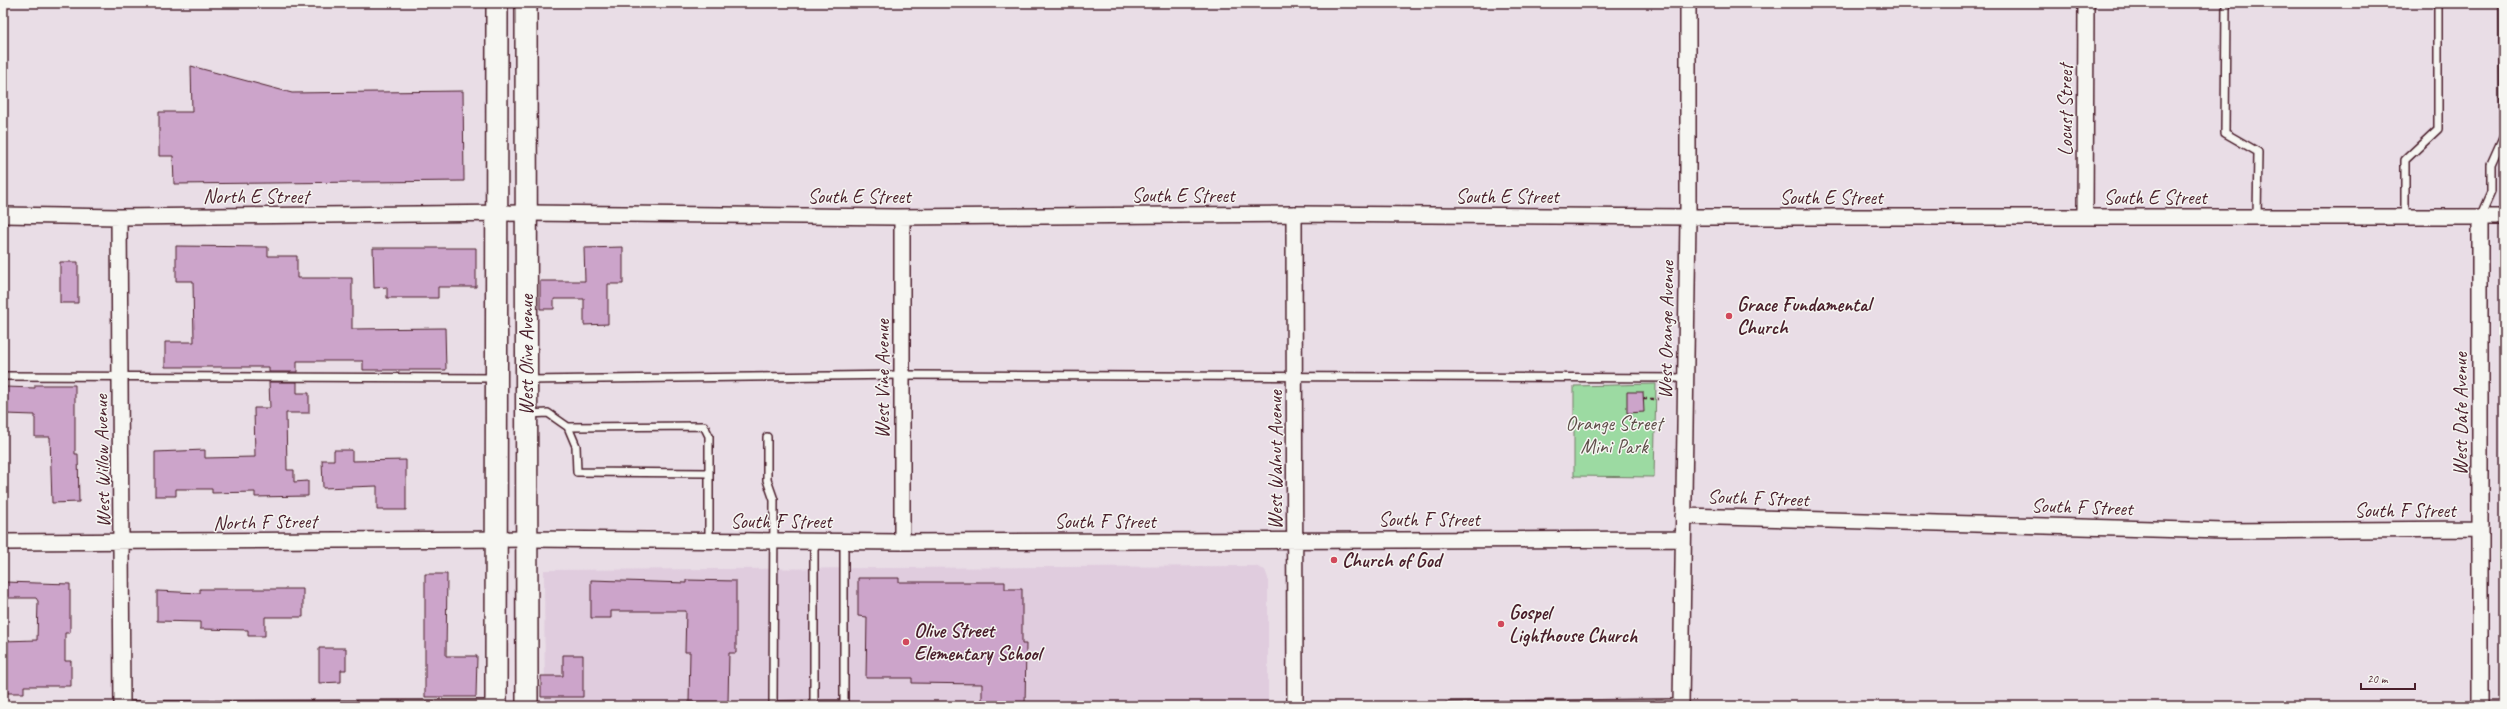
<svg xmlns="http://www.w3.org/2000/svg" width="2507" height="709" font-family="Caveat,sans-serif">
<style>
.built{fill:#e0ccde}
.green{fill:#9cdaa2;stroke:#737c66}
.building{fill:#cca4ca;stroke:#4a1f2b}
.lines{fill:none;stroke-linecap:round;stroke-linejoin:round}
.service-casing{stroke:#4a1f2b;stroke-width:10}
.minor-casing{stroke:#4a1f2b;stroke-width:18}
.secondary-casing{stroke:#4a1f2b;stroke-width:24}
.path{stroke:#4a1f2b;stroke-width:2.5;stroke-dasharray:4 3;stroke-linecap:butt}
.service{stroke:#f6f6f2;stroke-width:7}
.minor{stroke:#f6f6f2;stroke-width:15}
.secondary{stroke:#f6f6f2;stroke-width:21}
.poi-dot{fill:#d1495b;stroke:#f6f6f2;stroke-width:1.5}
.labels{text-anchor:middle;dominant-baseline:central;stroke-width:3;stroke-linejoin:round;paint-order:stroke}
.street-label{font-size:20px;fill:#4a1f2b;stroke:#f6f6f2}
.poi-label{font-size:20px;font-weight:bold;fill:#4a1f2b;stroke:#f6f6f2;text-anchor:start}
.park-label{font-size:20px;fill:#5e4e49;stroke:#f6f6f2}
</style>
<rect width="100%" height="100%" fill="#e9dde6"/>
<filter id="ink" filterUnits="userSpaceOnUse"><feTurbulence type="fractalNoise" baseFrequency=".025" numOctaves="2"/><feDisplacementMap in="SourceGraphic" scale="8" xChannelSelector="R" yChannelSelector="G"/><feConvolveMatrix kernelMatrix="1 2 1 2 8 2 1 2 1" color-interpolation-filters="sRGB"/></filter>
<g filter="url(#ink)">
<path class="built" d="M1255,566L1265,570L1268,578V706H545L544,570Z"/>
<path class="green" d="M1656,384L1654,477L1574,476V386Z"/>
<path class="building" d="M191,66L292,93L463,91L464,181L174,184L173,156H159V112H192Z
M176,246L268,247V256H297V278H352V329L445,328L446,370H363V361H297V372H269V367H165V342H194L193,281H176Z
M623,247V284H608V324L584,325V299H554V309H540V281H585L584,248Z
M373,248H476V287H438V298H387V287L374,288Z
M60,262H78V303H60Z
M269,382H297V393H309V413H286L287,470H294V482L308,481V496L255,497V492L212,493V489H176V496H155V452L205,450V458L255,457L254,408H270Z
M35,385H75V454H78L79,502L52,503L50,437H35V415L5,414V387L35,388Z
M1627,392H1643L1644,412L1627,413Z
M334,450H352V461L406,460V510H377V486L323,488L322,460H334Z
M425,574H447L446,656H477L476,697H425Z
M858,578H899V582H1005V589H1022V644H1026L1025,706H982V684L912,683V678H866L867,617L858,616Z
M591,580L686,583V580L736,581V653H729L728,702H689L690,652H685L686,611H611V618H591Z
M4,582L70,584V633H65V661H71V686H24V693H5L3,641L37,640L38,601L36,598H4Z
M200,589H303V617H265V636H248V630L200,629V622L157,621V591L200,593Z
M319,648H346V670H341V682L319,683Z
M563,655H583V697H541V676H563Z"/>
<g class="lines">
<g class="service-casing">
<path id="service" d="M2226,3L2225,133L2258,152L2257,217
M2503,3L2504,135
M2405,217V160L2438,129V3
M2480,217L2491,192V164L2504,135
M3,376L495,378
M528,380L902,375L1685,378
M529,414L548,413L568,427L704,426L709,436V541
M568,427L576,446L577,472L709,473
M767,437V480L774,500L773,705L844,704V541
M814,704V541
M122,705L494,704
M1449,706L1681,703"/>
</g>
<g class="minor-casing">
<path id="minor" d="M1294,214L1295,706
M3,215L119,217L527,213L896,217L1294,214L1688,217H2504
M119,217L122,706
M2085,217L2086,3
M2480,217V706
M1683,516L2224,531L2480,529
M3,542L527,539L902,542L1683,539
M902,542V217
M1681,706L1688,217V3"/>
</g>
<g class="secondary-casing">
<path id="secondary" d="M526,3L527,706
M496,706L497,3"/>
</g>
<path class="path" d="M1643,399H1658"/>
<use href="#service" class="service"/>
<use href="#minor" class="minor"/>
<use href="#secondary" class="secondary"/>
</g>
</g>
<g class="poi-dot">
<circle cx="1729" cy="316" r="4"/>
<circle cx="1334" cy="560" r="4"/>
<circle cx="1501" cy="624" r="4"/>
<circle cx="906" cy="642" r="4"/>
</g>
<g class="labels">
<g class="street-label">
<text transform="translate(2065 110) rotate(-90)">Locust Street</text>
<text x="1183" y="195">South E Street</text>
<text x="256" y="196">North E Street</text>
<text x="859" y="196">South E Street</text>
<text x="1507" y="196">South E Street</text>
<text x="1831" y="197">South E Street</text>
<text x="2155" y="197">South E Street</text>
<text transform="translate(1666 330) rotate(-89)">West Orange Avenue</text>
<text transform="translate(526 355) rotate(-90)">West Olive Avenue</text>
<text transform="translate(882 379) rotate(-90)">West Vine Avenue</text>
<text transform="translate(2460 414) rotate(-90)">West Date Avenue</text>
<text transform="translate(1275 460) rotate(-90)">West Walnut Avenue</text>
<text transform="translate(102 461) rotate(-91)">West Willow Avenue</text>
<text transform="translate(1758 498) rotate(2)">South F Street</text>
<text transform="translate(2082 507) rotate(2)">South F Street</text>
<text x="2405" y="510">South F Street</text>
<text x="1429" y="519">South F Street</text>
<text x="781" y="521">South F Street</text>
<text x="1105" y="521">South F Street</text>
<text transform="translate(265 522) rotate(-1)">North F Street</text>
</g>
<g class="poi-label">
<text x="1737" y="304">Grace Fundamental<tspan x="1737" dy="23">Church</tspan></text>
<text x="1342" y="560">Church of God</text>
<text x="1509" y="612">Gospel<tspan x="1509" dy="23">Lighthouse Church</tspan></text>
<text x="914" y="630">Olive Street<tspan x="914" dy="23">Elementary School</tspan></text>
</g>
<g class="park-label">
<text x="1614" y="423">Orange Street<tspan x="1614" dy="23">Mini Park</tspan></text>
</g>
</g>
<rect width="2507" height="709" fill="none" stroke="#f6f6f2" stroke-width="16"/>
<rect x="8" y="8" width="2491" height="693" fill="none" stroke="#4a1f2b" stroke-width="1.5" filter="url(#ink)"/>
<path d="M2361 683v6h54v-6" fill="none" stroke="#4a1f2b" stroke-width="2"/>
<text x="2367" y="683" font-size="12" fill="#4a1f2b" stroke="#f6f6f2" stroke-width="3" paint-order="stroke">20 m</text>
</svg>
